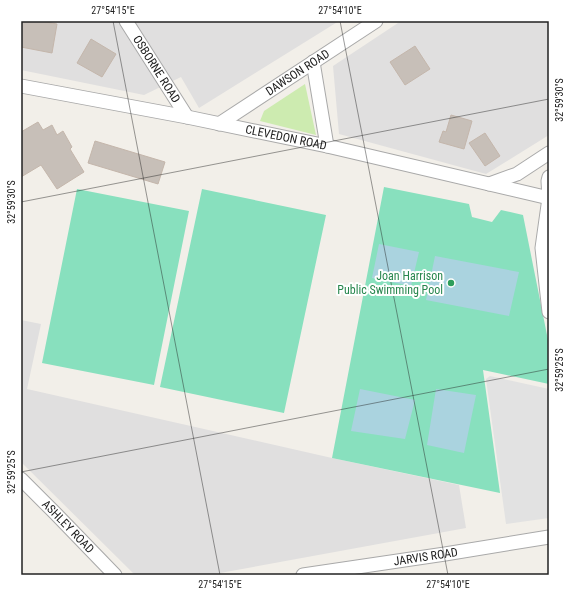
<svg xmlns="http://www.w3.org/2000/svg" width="570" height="596" font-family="'Roboto Condensed',sans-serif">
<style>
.residential{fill:#e0dfdf}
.grass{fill:#cdebb0}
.pitch{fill:#88e0be}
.parking{fill:#e2e2e2}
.water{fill:#aad3df}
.building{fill:#c7bfb8;stroke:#c4b6ab}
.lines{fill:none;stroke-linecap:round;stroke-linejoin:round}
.minor-casing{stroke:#a9a9a9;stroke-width:15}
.minor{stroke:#fff;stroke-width:13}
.ticks{fill:none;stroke:#222;stroke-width:1;stroke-opacity:0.45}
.leisure-dot{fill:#2e9e5b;stroke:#fff;stroke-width:1.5}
.labels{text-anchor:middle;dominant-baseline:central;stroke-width:4;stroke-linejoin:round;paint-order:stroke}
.street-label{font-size:12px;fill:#222;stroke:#fff}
.leisure-label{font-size:12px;fill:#27864d;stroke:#fff;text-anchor:end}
.neatline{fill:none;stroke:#222;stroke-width:1.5}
.ticks-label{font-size:10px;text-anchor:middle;fill:#222}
</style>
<rect width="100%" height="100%" fill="#f2efe9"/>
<path class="residential" d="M21,21H339L199,108L181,77L144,95L21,70Z
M401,21H549V135L486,174L339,134L333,66Z
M21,320L41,324L27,389L332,458L459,485L466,528L209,575H135L21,462Z"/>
<path class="grass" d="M305,84L316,135L260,121L264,111Z"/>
<path class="pitch" d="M384,187L469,204L472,217L492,222L501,210L523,215L549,345V384L483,370L500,493L332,458Z
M77,189L189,211L154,385L42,363Z
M202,189L326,215L284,413L160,387Z"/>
<path class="parking" d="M490,376L549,389V518L506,524L486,379Z"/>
<path class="water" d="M379,244L419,252L411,286L372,278Z
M435,256L519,272L509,316L426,300Z
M360,389L415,400L405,439L351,431Z
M436,389L476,395L464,453L427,445Z"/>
<path class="building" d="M21,21H40L57,24L52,53L21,47Z
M91,39L116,54L102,77L77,63Z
M415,46L430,69L405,85L390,62Z
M451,115L472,121L464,149L439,142L443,131L446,132Z
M38,122L43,130L52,125L57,135L63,131L72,147L70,149L84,172L57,189L41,165L21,177V132Z
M485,133L500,156L485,166L469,143Z
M95,141L165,162L158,184L88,163Z"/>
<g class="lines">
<g class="minor-casing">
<g id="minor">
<path id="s1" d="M126,21L187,117"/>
<path d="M313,62L327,146"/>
<path id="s2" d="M21,86L187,117L327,146L549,198"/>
<path id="s3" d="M219,124L376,21"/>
<path d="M549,177L548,181L549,198L542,248L549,312"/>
<path d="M489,184L517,174L549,153"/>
<path id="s4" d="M21,479L55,513L115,575"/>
<path id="s5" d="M303,575L445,554L549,537"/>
</g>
</g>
<use href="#minor" class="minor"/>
</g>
<path class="ticks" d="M113,21L220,575M340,21L448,575M21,202L549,99M21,472L549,369"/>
<circle class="leisure-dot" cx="451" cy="283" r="4"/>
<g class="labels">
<g class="street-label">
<text stroke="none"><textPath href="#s1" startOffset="57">OSBORNE ROAD</textPath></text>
<text stroke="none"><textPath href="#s3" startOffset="94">DAWSON ROAD</textPath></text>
<text stroke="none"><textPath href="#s2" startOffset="270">CLEVEDON ROAD</textPath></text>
<text stroke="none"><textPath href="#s4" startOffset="67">ASHLEY ROAD</textPath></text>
<text stroke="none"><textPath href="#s5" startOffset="124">JARVIS ROAD</textPath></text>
</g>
<g class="leisure-label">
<text x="443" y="276">Joan Harrison<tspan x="443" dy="14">Public Swimming Pool</tspan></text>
</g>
</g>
<rect width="570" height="596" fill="none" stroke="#ffffff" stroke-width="44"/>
<rect x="22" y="22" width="526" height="552" class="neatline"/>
<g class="ticks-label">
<text x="113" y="14">27°54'15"E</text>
<text x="340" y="14">27°54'10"E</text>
<text transform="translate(559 100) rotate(-90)" y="4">32°59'30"S</text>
<text transform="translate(11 202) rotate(-90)" y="4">32°59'30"S</text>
<text transform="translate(559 370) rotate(-90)" y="4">32°59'25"S</text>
<text transform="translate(11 472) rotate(-90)" y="4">32°59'25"S</text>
<text x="220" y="588">27°54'15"E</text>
<text x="448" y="588">27°54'10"E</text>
</g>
</svg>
